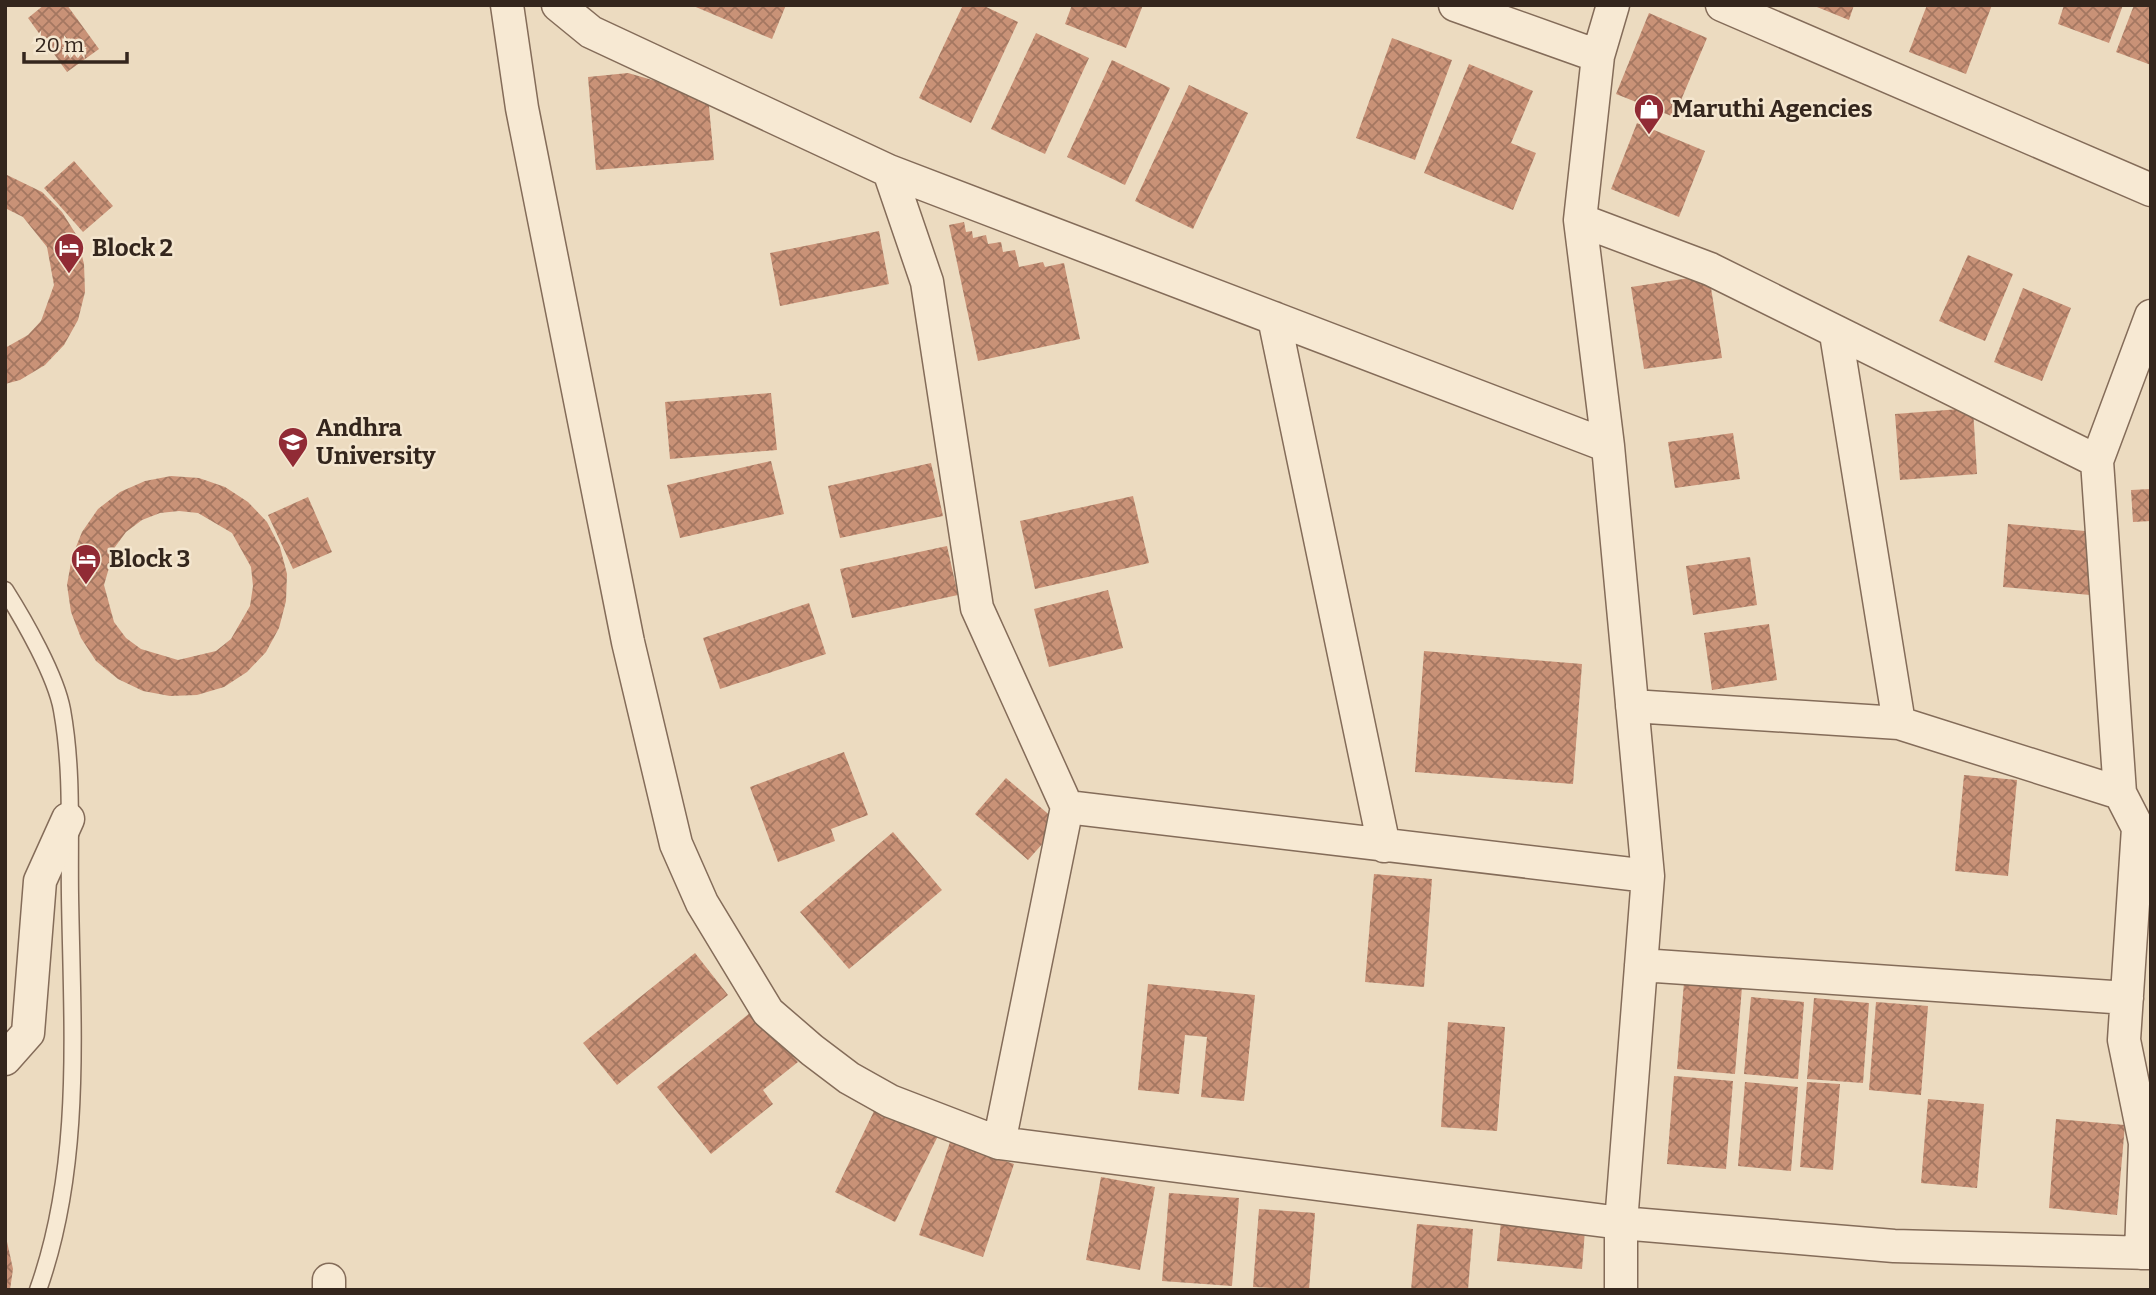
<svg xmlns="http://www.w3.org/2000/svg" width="2156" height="1295" font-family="Bitter,serif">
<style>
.building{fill:url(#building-cross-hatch);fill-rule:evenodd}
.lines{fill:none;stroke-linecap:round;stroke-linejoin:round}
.service-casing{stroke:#846c59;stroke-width:19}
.minor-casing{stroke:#846c59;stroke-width:35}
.service{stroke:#f7e9d3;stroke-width:16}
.minor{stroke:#f7e9d3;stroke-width:32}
.labels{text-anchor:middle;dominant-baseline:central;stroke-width:5;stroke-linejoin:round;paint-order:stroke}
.poi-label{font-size:24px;font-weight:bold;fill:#34261d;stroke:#f4e6cf;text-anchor:start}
</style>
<defs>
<pattern id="building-cross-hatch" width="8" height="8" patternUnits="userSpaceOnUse" patternTransform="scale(1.75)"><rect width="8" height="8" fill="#c99277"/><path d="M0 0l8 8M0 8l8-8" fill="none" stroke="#a47761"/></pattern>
</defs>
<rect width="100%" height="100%" fill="#ecdbc0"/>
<path class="building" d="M44,5H67L99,49L67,72L28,18Z
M691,5H786L772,39Z
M963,5H982L1018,22L971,123L919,98Z
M1072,5H1143L1126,48L1065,24Z
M1812,5H1854L1849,20Z
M1927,5H1992L1966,74L1909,52Z
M2064,5H2123L2109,43L2058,24Z
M2134,5H2151V65L2116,52Z
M1649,13L1707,38L1674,117L1616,94Z
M1036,33L1089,58L1045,154L991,129Z
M1392,38L1452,60L1415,160L1356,138Z
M1112,60L1170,88L1125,185L1067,157Z
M1469,64L1533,91L1511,143L1536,153L1513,210L1424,173Z
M628,73L708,96L714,160L596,170L588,77Z
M1189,85L1248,113L1193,229L1135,201Z
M1637,123L1705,151L1679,217L1611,189Z
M74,161L113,206L83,232L44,188Z
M5,174L42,192L62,212L77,236L84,264L85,292L78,320L64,345L45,365L20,380L5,384V348L28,335L41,321L54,285L47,247L23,217L5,208Z
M964,222L966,232L972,231L973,238L986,235L988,244L1001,242L1003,252L1015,250L1019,267L1043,262L1045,267L1064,263L1080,339L978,361L949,225Z
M879,231L889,284L780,306L770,253Z
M1968,255L2013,274L1985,341L1939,321Z
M1709,275L1722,358L1644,369L1631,287Z
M2023,288L2071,308L2042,381L1994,362Z
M771,393L777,450L670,459L665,402Z
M1973,408L1977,474L1900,480L1895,414Z
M1733,433L1740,479L1675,488L1668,442Z
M771,461L784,514L680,538L667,485Z
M931,463L943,516L840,538L828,486Z
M171,476L199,478L225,487L248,502L267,522L280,547L287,574L286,601L279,628L266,652L247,672L224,687L197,695L170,696L143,691L118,679L96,661L81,638L71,612L67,585L72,557L82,532L98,509L120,492L145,481ZM179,511L198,513L232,533L251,567L253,586L250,606L231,639L216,651L178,660L141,649L126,638L114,622L104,585L115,547L126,532L142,520L160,513Z
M2151,489V521L2133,522L2131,490Z
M1133,496L1149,563L1035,589L1020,521Z
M308,497L332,552L293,569L268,515Z
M2008,524L2096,532L2090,595L2003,587Z
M947,546L958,595L852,618L840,569Z
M1750,557L1757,605L1693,615L1686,566Z
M1108,590L1123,648L1049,667L1034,609Z
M809,603L826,654L720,689L703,638Z
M1769,624L1777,680L1712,690L1704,633Z
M1424,651L1582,664L1573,784L1415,772Z
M844,752L868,815L831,829L835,841L778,862L750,787Z
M1964,775L2017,780L2008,876L1955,871Z
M1006,778L1060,824L1028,860L975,814Z
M893,832L942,890L849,969L800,912Z
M1374,874L1432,879L1424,987L1365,982Z
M695,953L728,995L617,1085L583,1043Z
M1684,982L1742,987L1735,1074L1677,1069Z
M1148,984L1255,995L1244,1101L1201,1097L1207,1037L1185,1035L1179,1094L1138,1090Z
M1751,997L1804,1002L1798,1079L1744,1074Z
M1814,998L1869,1003L1863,1083L1807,1079Z
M1876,1002L1928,1006L1921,1095L1869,1090Z
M755,1009L798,1062L763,1090L773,1104L711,1154L657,1087Z
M1448,1022L1505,1027L1497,1131L1441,1127Z
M1674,1076L1733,1081L1726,1169L1667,1164Z
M1745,1082L1798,1087L1791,1171L1738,1166Z
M1807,1082L1840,1084L1833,1170L1800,1167Z
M1928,1099L1984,1104L1977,1188L1921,1183Z
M878,1103L939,1134L895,1222L835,1192Z
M2056,1119L2125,1125L2117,1215L2049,1208Z
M950,1142L1014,1164L983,1257L919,1235Z
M1101,1177L1155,1187L1140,1270L1086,1260Z
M1169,1193L1239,1198L1232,1286L1162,1281Z
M1259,1209L1315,1213L1309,1290L1253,1287Z
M1501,1222L1585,1230L1582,1269L1497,1261Z
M1417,1224L1473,1229L1468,1290H1411Z
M6,1237L13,1269L10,1290H5Z"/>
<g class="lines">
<g class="service-casing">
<path id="service" d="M5,590C24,620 56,676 62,710C73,771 69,834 70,895C72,1027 83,1164 38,1290"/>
</g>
<g class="minor-casing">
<path id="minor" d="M507,5L522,108L628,642L676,844L702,903L768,1012L812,1050L849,1078L890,1101L999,1143L1621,1223L1894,1246L2151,1253
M558,5L591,32L889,171L927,282L977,608L1067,807L999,1143
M1455,5L1598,56
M1613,5L1598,56L1580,220L1608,446L1648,876L1621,1223V1290
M1722,5L2151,190
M889,171L1608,446
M1580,220L1710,269L2097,461
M1274,318L1384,846
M1836,334L1899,723L2120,793
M1632,706L1899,723
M1067,807L1648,876
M1641,965L2127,998
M5,1059L28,1033L40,881L68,819
M2141,1253L2145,1143L2124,1040L2138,828L2120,793L2097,461L2151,316
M329,1280V1290"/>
</g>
<use href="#service" class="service"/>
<use href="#minor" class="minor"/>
</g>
<defs>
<g id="shop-pin" transform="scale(1.575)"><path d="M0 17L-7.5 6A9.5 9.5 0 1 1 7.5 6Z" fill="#912b35" stroke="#f4e6cf"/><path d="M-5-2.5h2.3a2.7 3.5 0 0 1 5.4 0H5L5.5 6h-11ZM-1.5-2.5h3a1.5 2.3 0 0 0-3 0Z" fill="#fff"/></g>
<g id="hotel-pin" transform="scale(1.575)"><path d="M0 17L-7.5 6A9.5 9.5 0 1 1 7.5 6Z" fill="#912b35" stroke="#f4e6cf"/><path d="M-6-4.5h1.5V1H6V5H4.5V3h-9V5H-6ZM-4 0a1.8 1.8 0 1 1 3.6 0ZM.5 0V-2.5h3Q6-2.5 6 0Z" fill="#fff"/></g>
<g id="university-pin" transform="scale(1.575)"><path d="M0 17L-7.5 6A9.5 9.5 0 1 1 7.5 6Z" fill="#912b35" stroke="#f4e6cf"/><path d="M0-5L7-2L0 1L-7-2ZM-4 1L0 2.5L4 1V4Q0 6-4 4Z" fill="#fff"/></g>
</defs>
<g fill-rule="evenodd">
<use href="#shop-pin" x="1649" y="109"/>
<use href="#hotel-pin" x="69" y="248"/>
<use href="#university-pin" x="293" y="442"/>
<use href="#hotel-pin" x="86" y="559"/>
</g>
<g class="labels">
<g class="poi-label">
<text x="1672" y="109">Maruthi Agencies</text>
<text x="92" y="248">Block 2</text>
<text x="316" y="428">Andhra<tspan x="316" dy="28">University</tspan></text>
<text x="109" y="559">Block 3</text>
</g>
</g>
<rect width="2156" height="1295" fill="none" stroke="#34261d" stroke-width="14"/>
<path d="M24 52v10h103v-10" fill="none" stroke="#34261d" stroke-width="3.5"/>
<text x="35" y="52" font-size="21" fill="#34261d" stroke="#f4e6cf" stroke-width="5" paint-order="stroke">20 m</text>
</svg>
